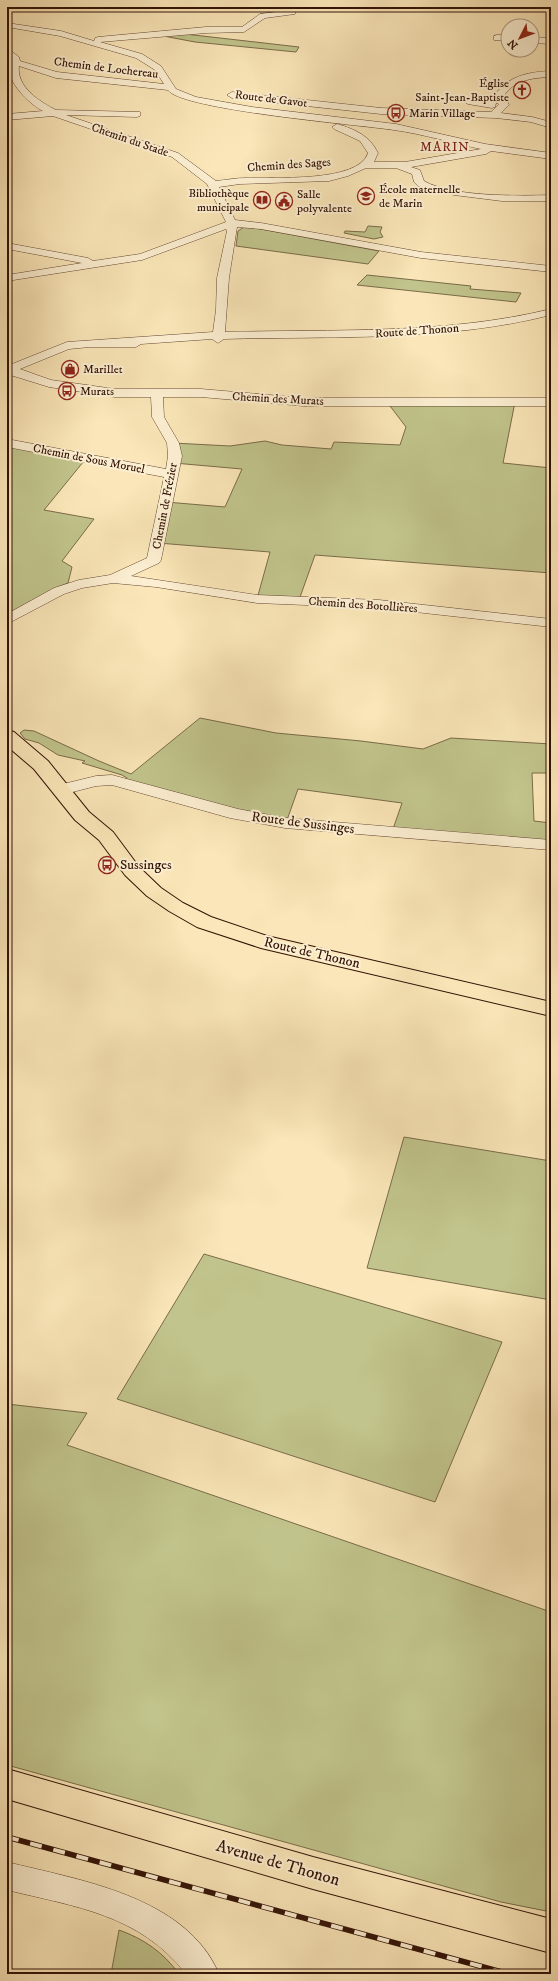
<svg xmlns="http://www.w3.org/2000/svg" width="558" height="1981" font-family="'IM FELL DW Pica',serif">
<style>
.green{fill:#c1c48c;stroke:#7a6b49}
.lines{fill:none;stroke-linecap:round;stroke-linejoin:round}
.minor-casing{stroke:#644732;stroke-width:1}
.major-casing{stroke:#321206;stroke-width:2}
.minor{fill:#fcefd1;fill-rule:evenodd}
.major{fill:#fae6b8;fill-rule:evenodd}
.rail-casing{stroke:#321206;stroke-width:5.5}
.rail{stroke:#fcefd1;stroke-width:4;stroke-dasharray:12;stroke-linecap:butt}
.labels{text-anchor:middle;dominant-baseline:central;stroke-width:4;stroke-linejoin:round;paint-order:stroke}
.far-street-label{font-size:12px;fill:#321206;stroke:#fcefd1}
.far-poi-label{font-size:12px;fill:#321206;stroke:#fcefd1;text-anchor:start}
.far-quarter-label{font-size:13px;letter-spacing:1px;fill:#7a1f14;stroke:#fcefd1}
.street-label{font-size:14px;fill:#321206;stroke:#fcefd1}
.poi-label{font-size:14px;fill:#321206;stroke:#fcefd1;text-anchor:start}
.near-street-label{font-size:17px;fill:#321206;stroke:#fcefd1}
</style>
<rect width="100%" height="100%" fill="#fae6b8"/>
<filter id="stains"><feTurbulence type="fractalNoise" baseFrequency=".005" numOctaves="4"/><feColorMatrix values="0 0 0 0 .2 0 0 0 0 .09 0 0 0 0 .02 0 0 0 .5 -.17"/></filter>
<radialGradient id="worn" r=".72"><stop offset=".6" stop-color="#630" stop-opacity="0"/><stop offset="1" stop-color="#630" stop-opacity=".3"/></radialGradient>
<path class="green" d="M176,33L299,47L296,52L195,42L158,35Z
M368,226L382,227L380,232L383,237L374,239L344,233L345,231L365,232Z
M244,227L255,228L379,251L368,264L236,246L238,231Z
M367,275L471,286L470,289L521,293L516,302L357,285Z
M387,402H515L503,463L551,468V573L315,555L299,600L257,599L270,552L158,543L166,502L225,507L242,469L174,463L173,443L230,446L265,441L282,445L331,449L334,442L400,445L406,427Z
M7,446L84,461L44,510L94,519L62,561L72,567L68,583L53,589L7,614Z
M200,718L276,733L361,741L423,749L451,738L551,744V773H532L534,821L551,823V845L392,832L402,803L298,789L287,820L243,812L126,780L127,778L122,775L82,763L85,761L58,755L39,743L25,739L20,733L24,730L34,731L99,761L131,774Z
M404,1137L551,1161V1300L367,1268Z
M204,1254L502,1342L435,1502L117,1399Z
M7,1404L87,1413L67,1445L551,1612V1912L501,1902L7,1765Z
M119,1930C144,1939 163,1952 179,1974H111Z"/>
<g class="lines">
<g class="minor-casing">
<path id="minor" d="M292,10H295V14L265,18L244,32L206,33L100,42L142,54L161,66L176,89L196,97L252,107L396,124L485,144L551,153V159L491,151L486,154L411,167L420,170L424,181C452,197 518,196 551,195V201H502L454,195L418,186L414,182L412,174L396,168H366L348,176L329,181L240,184L219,187L235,220L261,223L421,252L551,266V272L421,258L261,229L237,227L229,278L225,332C334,329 444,335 551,309V315C444,342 333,336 224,339L218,343L212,339L141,344L136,347H90L69,349L20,369L51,380L115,389H201L304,398H551V406H304L201,397H163L164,417L179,443L182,456L161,560L159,563L131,576L257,595L379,600L551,619V627L379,608L257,603L156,587L113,583L82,588L64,594L7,624V614L54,588L79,580L110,575L147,558L164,477L7,447V439L166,469L168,456L167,443L152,417L151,397H115L49,387L7,374V366L67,342L213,332L216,310L217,278L227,231L226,229L142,260L7,281V275L82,263L7,249V243L88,258L93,261L140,254L226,222L207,184L172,157L53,116L7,120V114L43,111C31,105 12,87 10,73C9,69 11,64 12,60L7,56V48L19,57L20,61L57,72L164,84L155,70L136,58L60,36L7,27V23L61,31L94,41L95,38L98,37L206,27H242L260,14ZM19,66L56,78L168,90C181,110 361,125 394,130C423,134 452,143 481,149L405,162H374L378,153C370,136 355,129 337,124L332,127L334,129L360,141L368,153C359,183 272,177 246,178C236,178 226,180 216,181L178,153L66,115L137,117L140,116V112L56,110C40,102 16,87 19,66Z
M497,35H508V41L494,40V36Z
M532,37L551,38V44L532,43Z
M551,71V77C533,78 517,79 505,94L509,105L501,113L532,117L551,122V128L531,122L496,118L381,114L232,98L227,95L232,92L381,108L491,112L499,104L496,103L495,107L492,108L468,104L463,101L474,97L497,98V92C511,75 530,72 551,71Z
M112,775L238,809L285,818L551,840V850L285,828L230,818L112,785L96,786L61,795L55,794L53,790L55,786L96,776Z
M7,1862C79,1880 186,1896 219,1974H186C139,1914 76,1907 7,1890Z"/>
</g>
<g class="major-casing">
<path id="major" d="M7,730L14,732L48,761L89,812L113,832L139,867L161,888L183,903L211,917L267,936L551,1002V1016L261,948L197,927L169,911L147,896L125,875L99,840L75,820L34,769L7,746Z
M7,1769L313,1857L551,1919V1953L313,1889L7,1799Z"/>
</g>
<use href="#minor" class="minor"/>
<use href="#major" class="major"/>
<g class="rail-casing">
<path id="rail" d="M7,1837L509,1974"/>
</g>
<use href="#rail" class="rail"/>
</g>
<defs>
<g id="church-ring" transform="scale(0.9)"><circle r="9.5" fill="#fcefd1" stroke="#8f2418" stroke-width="1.5"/><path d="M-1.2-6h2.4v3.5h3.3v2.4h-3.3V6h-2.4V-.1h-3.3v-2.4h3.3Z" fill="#8f2418"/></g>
<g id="bus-ring" transform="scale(0.9)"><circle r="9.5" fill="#fcefd1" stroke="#8f2418" stroke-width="1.5"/><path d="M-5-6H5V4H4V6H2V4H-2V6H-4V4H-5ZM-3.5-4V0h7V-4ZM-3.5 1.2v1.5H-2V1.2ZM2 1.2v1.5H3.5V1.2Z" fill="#8f2418"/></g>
<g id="school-ring" transform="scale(0.9)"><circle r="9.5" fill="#fcefd1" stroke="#8f2418" stroke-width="1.5"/><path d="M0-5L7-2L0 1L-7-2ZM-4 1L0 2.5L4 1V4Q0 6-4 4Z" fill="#8f2418"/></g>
<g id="library-ring" transform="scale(0.9)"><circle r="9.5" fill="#fcefd1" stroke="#8f2418" stroke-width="1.5"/><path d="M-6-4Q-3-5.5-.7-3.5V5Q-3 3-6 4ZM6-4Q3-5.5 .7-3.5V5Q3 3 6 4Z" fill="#8f2418"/></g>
<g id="civic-ring" transform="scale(0.9)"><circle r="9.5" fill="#fcefd1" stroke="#8f2418" stroke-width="1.5"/><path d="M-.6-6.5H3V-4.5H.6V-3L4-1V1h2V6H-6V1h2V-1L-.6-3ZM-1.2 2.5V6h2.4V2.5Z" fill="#8f2418"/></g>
<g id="shop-ring" transform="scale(0.9)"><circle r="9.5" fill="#fcefd1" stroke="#8f2418" stroke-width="1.5"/><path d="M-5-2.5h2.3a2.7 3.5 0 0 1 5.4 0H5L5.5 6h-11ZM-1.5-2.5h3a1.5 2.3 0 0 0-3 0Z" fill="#8f2418"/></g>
</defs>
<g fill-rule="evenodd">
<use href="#church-ring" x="522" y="90"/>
<use href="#bus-ring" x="396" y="113"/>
<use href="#school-ring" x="366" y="196"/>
<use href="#library-ring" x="262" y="200"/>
<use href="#civic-ring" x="284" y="201"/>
<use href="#shop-ring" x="70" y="369"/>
<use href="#bus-ring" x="67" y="391"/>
<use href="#bus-ring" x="107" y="865"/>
</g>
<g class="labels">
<g class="far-street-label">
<text transform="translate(106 68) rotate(7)">Chemin de Lochereau</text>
<text transform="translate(271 99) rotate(7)">Route de Gavot</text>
<text transform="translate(130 140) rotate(19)">Chemin du Stade</text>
<text transform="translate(289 165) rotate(-4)">Chemin des Sages</text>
<text transform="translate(417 331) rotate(-4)">Route de Thonon</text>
<text transform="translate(278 399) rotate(3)">Chemin des Murats</text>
<text transform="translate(89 459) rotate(11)">Chemin de Sous Moruel</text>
<text transform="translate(165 506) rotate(-79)">Chemin de Frézier</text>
<text transform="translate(363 605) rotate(4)">Chemin des Botollières</text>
</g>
<g class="far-poi-label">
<text x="509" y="83" text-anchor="end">Église<tspan x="509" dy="14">Saint-Jean-Baptiste</tspan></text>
<text x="409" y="113">Marin Village</text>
<text x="379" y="189">École maternelle<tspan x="379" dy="14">de Marin</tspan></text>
<text x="249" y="193" text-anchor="end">Bibliothèque<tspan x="249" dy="14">municipale</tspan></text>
<text x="297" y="194">Salle<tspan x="297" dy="14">polyvalente</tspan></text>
<text x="83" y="369">Marillet</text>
<text x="80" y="391">Murats</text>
</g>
<g class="far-quarter-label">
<text x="445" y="147">MARIN</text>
</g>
<g class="street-label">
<text transform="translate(303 823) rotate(7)">Route de Sussinges</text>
<text transform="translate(312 953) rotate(13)">Route de Thonon</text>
</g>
<g class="poi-label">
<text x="120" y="865">Sussinges</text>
</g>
<g class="near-street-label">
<text transform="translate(278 1863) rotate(16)">Avenue de Thonon</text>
</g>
</g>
<rect width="558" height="1981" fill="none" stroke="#fae6b8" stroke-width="24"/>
<rect x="8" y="8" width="542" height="1965" fill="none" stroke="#321206" stroke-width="2"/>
<rect x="12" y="12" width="534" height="1957" fill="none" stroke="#321206"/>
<g transform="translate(520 38) rotate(228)"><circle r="19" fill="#fcefd1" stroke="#ab9780"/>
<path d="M0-3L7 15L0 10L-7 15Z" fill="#8f2418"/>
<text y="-6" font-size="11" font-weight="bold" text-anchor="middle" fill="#321206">N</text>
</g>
<rect width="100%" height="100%" filter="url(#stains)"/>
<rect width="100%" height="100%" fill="url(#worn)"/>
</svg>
